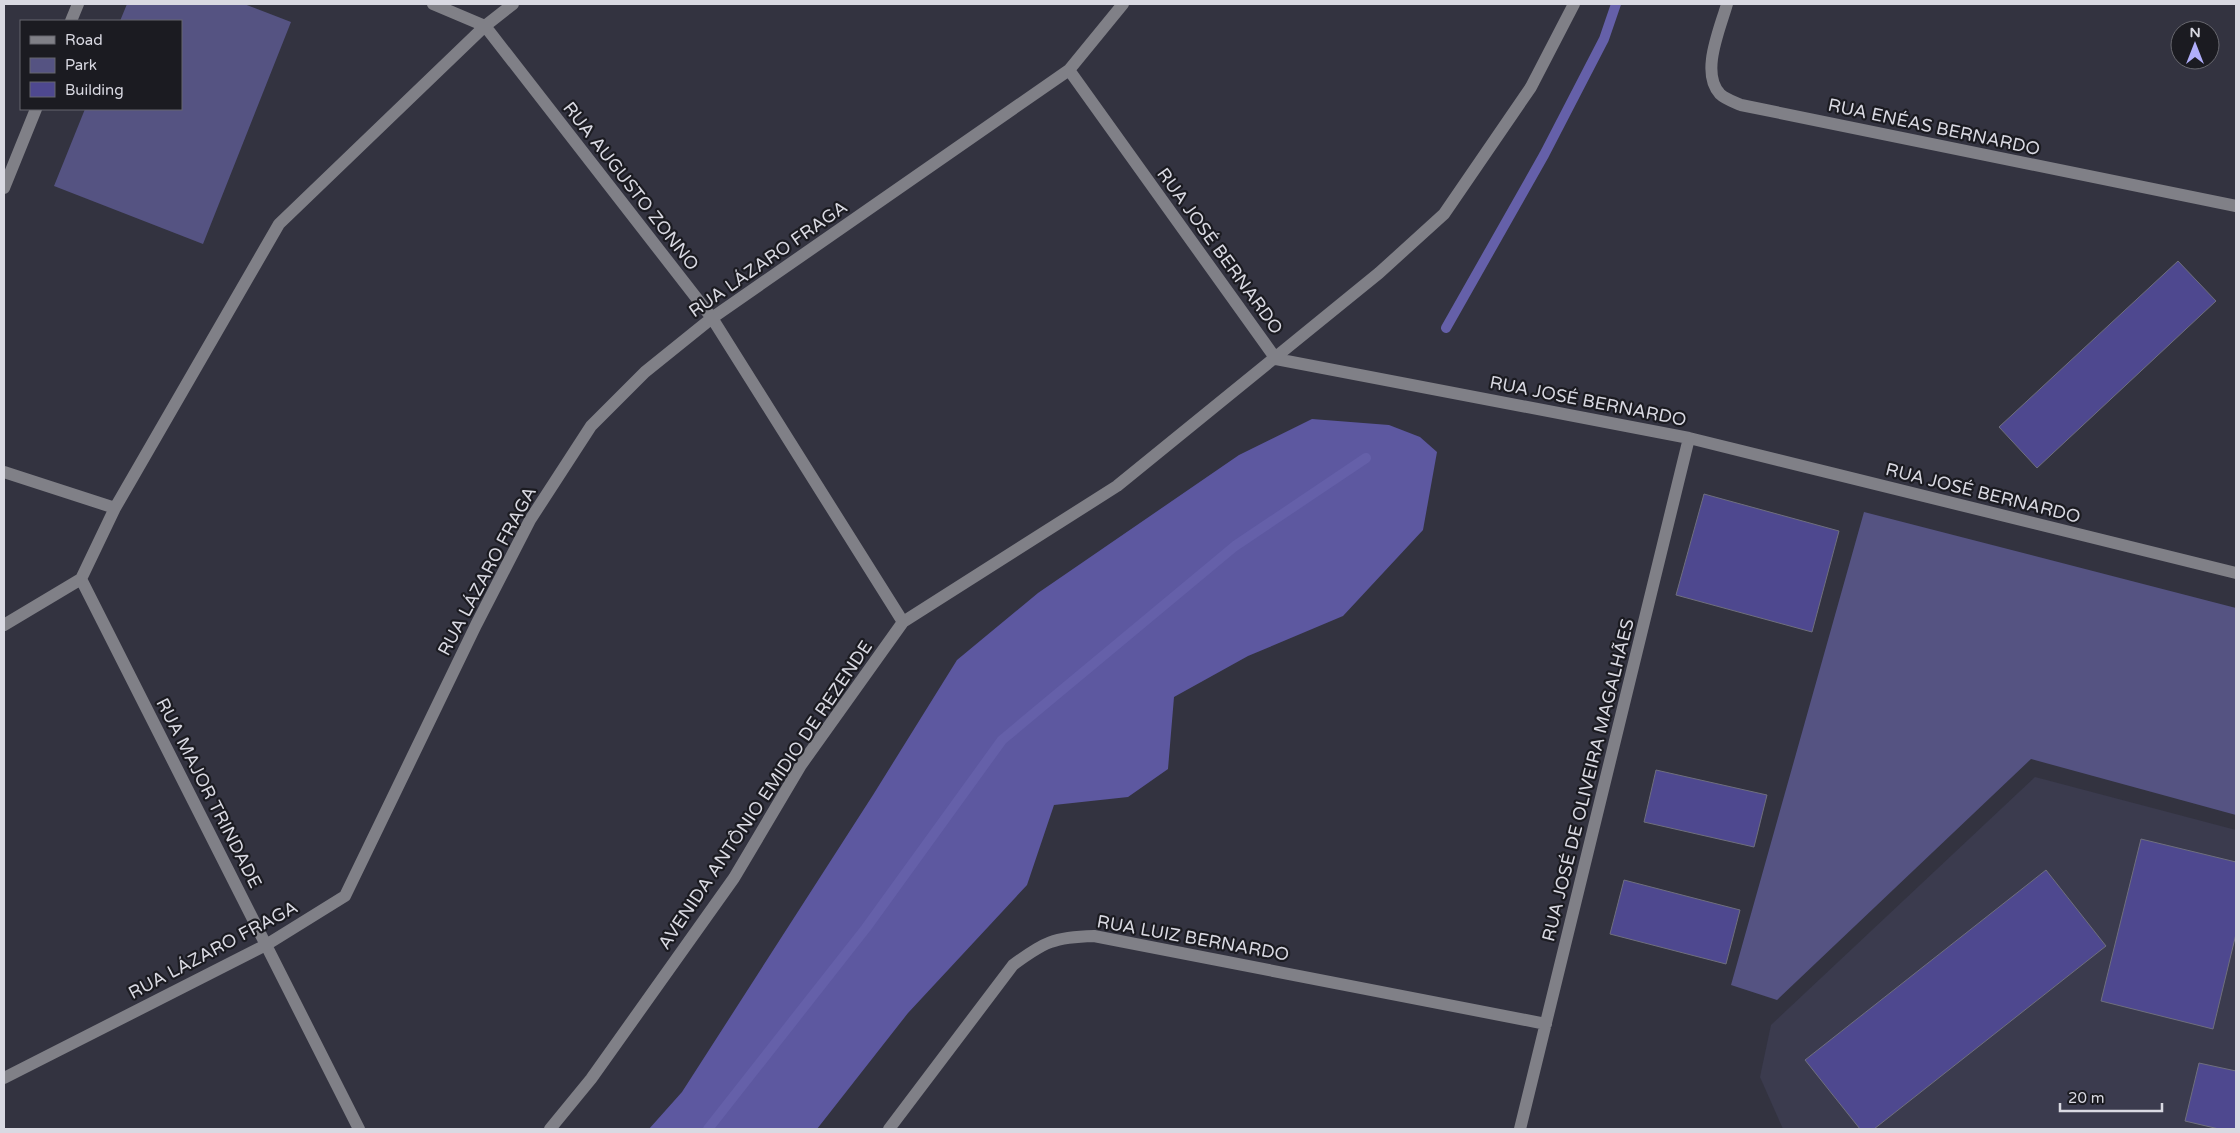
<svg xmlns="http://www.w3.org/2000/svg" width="2240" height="1133" font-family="'Varela Round',sans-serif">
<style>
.built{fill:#3b3b4e}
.green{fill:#555382}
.forest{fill:#5d58a0}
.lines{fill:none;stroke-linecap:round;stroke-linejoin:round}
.stream{stroke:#6560a9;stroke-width:10}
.building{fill:#4e488f;stroke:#6f6f7e}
.minor{stroke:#808087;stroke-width:12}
.labels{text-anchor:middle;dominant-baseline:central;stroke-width:4.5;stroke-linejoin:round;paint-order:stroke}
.street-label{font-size:18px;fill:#d9d9e2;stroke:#1b1b21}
</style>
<rect width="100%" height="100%" fill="#333340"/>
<path class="built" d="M2035,777L2236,830V1129H1783L1760,1077L1771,1025Z"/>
<path class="green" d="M127,4H244L291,22L203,244L54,186L85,109H181V21H120Z
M1864,512L2236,608V815L2031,759L1777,1000L1731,985Z"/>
<path class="forest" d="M1312,419L1389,425L1420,437L1437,452L1423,530L1343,616L1248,656L1174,697L1168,769L1128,797L1054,805L1027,885L908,1013L817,1129H649L682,1092L873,795L957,660L1038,593L1239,455Z"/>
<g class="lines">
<path class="stream" d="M1446,328L1544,155L1604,39L1616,4
M708,1129L866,928L1002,740L1235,546L1366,458"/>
</g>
<path class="building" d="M2178,261L2216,301L2037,468L1999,427Z
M1704,494L1839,531L1812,632L1676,595Z
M1656,770L1767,795L1754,847L1644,822Z
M2141,839L2236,862V934L2213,1029L2101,1001Z
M2046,870L2106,946L1874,1129H1860L1805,1060Z
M1624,880L1740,910L1726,964L1610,934Z
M2199,1063L2236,1071V1129H2219L2185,1121Z"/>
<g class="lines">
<path class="minor" d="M433,4L485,26L712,318L903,622
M1727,4C1720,29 1700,73 1720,94C1725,99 1734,102 1741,105L2236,206
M71,21L78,4
M1069,70L1276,359L1689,438L2236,573
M4,188L36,109
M4,472L115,508
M81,579L359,1129
M4,625L81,579L115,508L279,224L485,26L513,4
M4,1078L266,945L345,896L476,625L530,520L591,426L645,372L712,318L1069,70L1123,4
M550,1129L591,1079L734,878L801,765L903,622L1117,486L1379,273L1444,214L1531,87L1574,4
M889,1129L1013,965C1044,942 1054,937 1094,936L1546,1024
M1520,1129L1689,438"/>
</g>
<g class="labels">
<g class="street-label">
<text transform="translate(1934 127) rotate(12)">RUA ENÉAS BERNARDO</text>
<text transform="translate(631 186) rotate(52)">RUA AUGUSTO ZONNO</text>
<text transform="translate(1220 251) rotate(54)">RUA JOSÉ BERNARDO</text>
<text transform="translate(768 259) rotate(-35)">RUA LÁZARO FRAGA</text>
<text transform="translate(1588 401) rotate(11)">RUA JOSÉ BERNARDO</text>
<text transform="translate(1983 493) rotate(14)">RUA JOSÉ BERNARDO</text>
<text transform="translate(487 571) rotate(-62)">RUA LÁZARO FRAGA</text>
<text transform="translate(1588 780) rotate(-76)">RUA JOSÉ DE OLIVEIRA MAGALHÃES</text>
<text transform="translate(209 793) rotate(63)">RUA MAJOR TRINDADE</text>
<text transform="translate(765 795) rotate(-56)">AVENIDA ANTÔNIO EMIDIO DE REZENDE</text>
<text transform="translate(1193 938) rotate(10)">RUA LUIZ BERNARDO</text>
<text transform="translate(213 950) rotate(-28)">RUA LÁZARO FRAGA</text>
</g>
</g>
<rect width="2240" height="1133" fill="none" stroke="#d9d9e2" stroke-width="10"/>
<rect x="20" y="20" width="162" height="90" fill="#1b1b21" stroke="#67676e"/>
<rect x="30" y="36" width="25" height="8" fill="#808087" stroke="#67676e"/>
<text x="65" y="45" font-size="15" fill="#d9d9e2">Road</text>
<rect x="30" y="58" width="25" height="15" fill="#555382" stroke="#67676e"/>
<text x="65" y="70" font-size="15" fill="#d9d9e2">Park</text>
<rect x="30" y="82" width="25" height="15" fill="#4e488f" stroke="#67676e"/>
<text x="65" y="95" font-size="15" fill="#d9d9e2">Building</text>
<g transform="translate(2195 45)"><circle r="24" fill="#1b1b21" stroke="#67676e"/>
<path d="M0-4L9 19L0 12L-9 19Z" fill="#b0aefa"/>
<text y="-8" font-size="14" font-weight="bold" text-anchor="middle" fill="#d9d9e2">N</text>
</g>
<path d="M2060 1103v8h102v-8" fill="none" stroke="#d9d9e2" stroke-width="2.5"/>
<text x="2068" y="1103" font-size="15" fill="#d9d9e2" stroke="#1b1b21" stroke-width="4" paint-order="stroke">20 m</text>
</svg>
